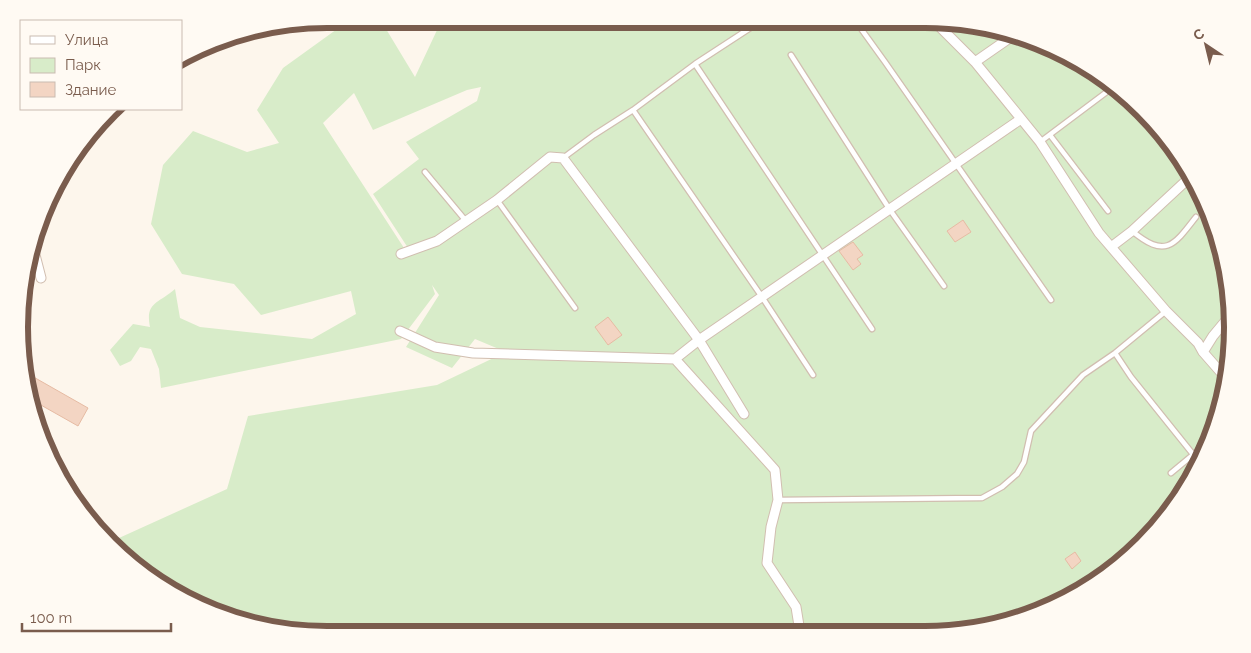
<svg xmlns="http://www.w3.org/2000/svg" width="1251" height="653" font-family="Raleway,sans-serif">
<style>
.green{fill:#d8ecc9;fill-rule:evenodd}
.building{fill:#f3d5c3;stroke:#e6bba3}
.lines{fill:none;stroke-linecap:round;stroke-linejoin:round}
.service-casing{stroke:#d1beb0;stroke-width:7}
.minor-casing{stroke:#d1beb0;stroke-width:11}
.service{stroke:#fff;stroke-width:4.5}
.minor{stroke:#fff;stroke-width:9}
.rim{fill:none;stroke:#7a5c4d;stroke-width:6}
</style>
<rect width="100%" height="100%" fill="#fdf6ec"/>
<path class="green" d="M351,19H380L415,77L438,28L432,19H944L1061,51L1156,124L1216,228L1232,347L1200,463L1156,529L1096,582L1042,611L965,632L307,634L190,602L108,543L227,489L248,416L437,385L506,352L475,339L452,368L406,347L439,295L432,285L435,294L401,339L161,388L159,369L151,349L140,347L131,361L120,366L110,350L133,324L150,327C145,302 158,304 175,289L180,318L200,327L312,339L356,314L351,291L261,315L234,284L182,274L151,224L163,165L193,131L247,152L279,143L257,110L283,68ZM481,87L477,101L406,142L419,159L373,194L408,248H404L323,123L354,93L373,130L467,90Z"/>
<path class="building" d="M963,220L971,232L955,242L947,231Z
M853,242L863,255L857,259L861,264L853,270L839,251Z
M608,317L622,335L608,345L595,327Z
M30,375L88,408L78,426L32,400L27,380Z
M1075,552L1081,561L1072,569L1065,559Z"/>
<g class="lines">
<g class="service-casing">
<path id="service" d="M854,19L885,62L1051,300
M791,55L890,210L944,286
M695,64L872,329
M633,110L762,297L813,375
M1050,135L1108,211
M1040,142L1108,91
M563,158L594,135L633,110L695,64L764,19
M425,172L466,221
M497,200L575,308
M1132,231C1165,258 1173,247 1196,217
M1115,353L1131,377L1200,463
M1171,473L1206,444
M778,500L982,498L1002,487L1017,474L1024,462L1031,431L1083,375L1115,353L1166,311"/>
</g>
<g class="minor-casing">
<path id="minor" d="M932,19L975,62L1040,142L1099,233L1166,311L1198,343L1203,352L1224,376
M975,62L1011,37
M30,244L34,251L41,278
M1111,247L1132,231L1188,179
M401,254L437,241L497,200L550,157L563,158L699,340L744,414
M400,331L435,347L473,353L675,359L775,470L778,500L771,527L767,563L796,607L800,632
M1203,352L1213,336L1228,318
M675,359L699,340L1021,119"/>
</g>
<use href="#service" class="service"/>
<use href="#minor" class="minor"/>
</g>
<path d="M0 0H1251V653H0ZM327 28H925A299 299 0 0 1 1224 327V327A299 299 0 0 1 925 626H327A299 299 0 0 1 28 327V327A299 299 0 0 1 327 28Z" fill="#fffaf3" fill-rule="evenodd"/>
<path class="rim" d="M327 28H925A299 299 0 0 1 1224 327V327A299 299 0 0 1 925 626H327A299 299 0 0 1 28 327V327A299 299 0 0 1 327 28Z"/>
<rect x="20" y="20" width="162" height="90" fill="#fffaf3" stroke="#cabbb1"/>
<rect x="30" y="36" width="25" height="8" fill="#ffffff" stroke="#cabbb1"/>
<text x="65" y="45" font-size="15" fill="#7a5c4d">Улица</text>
<rect x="30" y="58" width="25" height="15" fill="#d8ecc9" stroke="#cabbb1"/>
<text x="65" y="70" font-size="15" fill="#7a5c4d">Парк</text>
<rect x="30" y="82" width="25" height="15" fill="#f3d5c3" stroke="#cabbb1"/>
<text x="65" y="95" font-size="15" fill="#7a5c4d">Здание</text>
<g transform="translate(1206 45) rotate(325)" stroke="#fffaf3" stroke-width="4" paint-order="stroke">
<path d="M0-4L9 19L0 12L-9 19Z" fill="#7a5c4d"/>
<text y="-8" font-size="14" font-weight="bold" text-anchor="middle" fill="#7a5c4d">С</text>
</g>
<path d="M22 623v8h149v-8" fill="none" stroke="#7a5c4d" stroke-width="2.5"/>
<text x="30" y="623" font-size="15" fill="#7a5c4d" stroke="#fffaf3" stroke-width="4" paint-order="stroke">100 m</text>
</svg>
